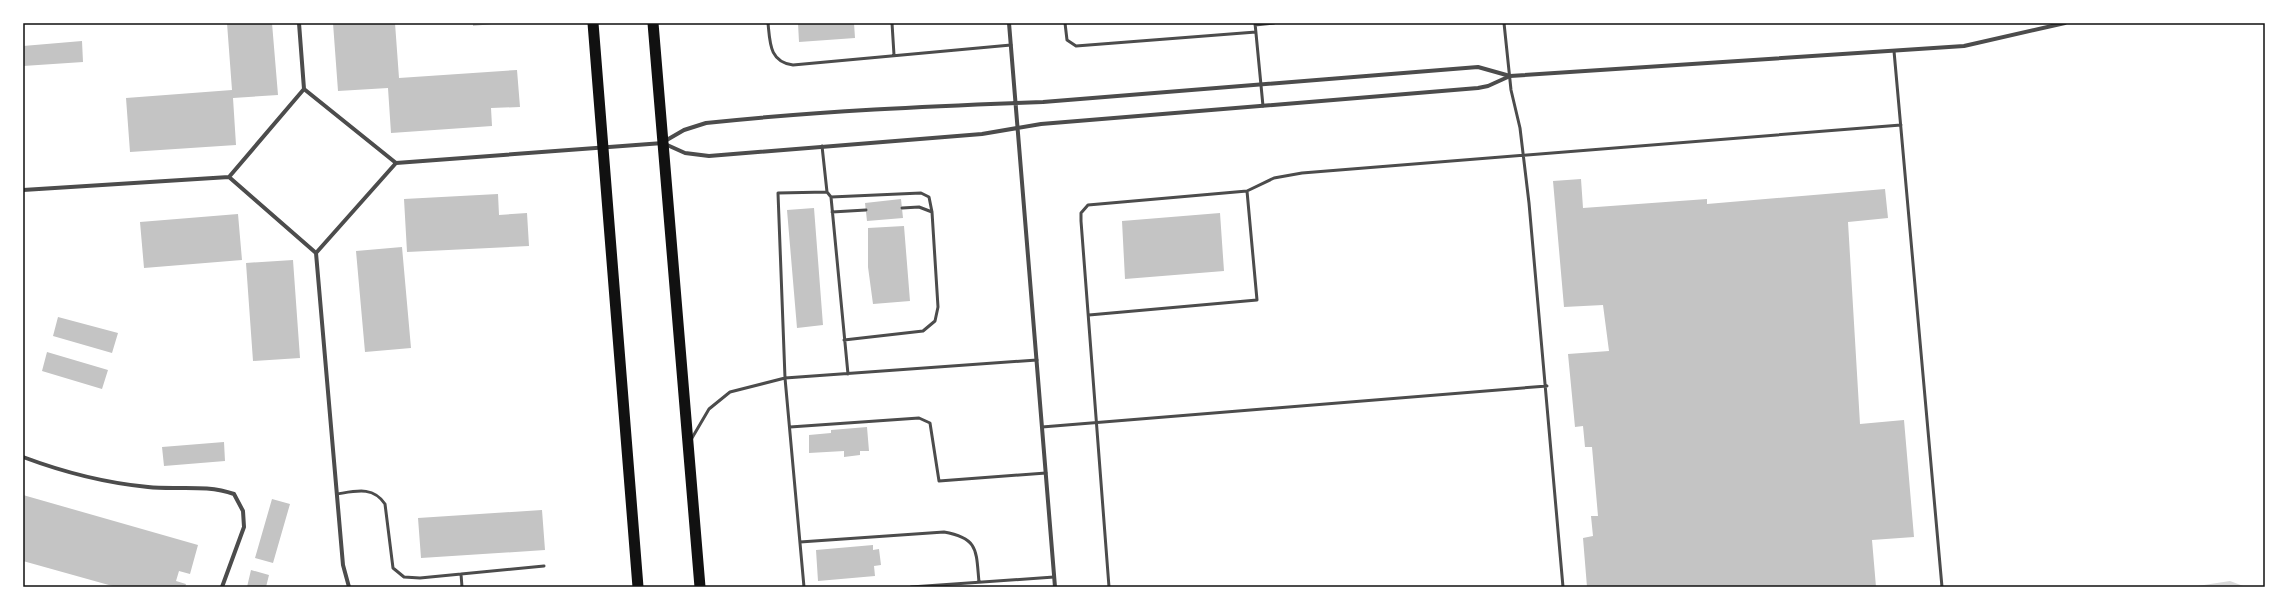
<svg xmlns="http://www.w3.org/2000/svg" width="2288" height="610" font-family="'IBM Plex Sans',sans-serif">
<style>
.water{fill:#d9d9d9}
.building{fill:#c4c4c4}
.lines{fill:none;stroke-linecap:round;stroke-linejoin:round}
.service{stroke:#4c4c4c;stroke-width:3}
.minor{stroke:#4c4c4c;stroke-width:4}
.trunk{stroke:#111;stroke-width:11}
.neatline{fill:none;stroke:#111;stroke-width:1.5}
</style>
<rect width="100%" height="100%" fill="#fff"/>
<path class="water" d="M2230,581L2246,587H2191Z"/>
<path class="building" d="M227,23H272L278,95L233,98L236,145L130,152L126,98L232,90Z
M333,23H395L399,78L517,70L520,107L491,108L492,126L391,133L388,88L338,91Z
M473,23H492V24L473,26Z
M798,23H854L855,38L799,42Z
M82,41L83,62L23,66V46Z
M1581,179L1583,208L1707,199V204L1885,189L1888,218L1848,222L1860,424L1904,420L1914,537L1872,540L1876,587H1587L1583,538L1593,536L1591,516H1598L1592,447H1585L1583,426L1575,427L1568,354L1609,351L1603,305L1564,307L1553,181Z
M498,194L499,215L527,213L529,246L407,252L404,199Z
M901,199L903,218L867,221L865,203Z
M814,208L823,325L797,328L787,210Z
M1220,213L1224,271L1125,279L1122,221Z
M238,214L242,260L144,268L140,222Z
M904,226L910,301L873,304L868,267V228Z
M402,247L411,348L365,352L356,251Z
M293,260L300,358L253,361L246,263Z
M58,317L118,333L112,353L53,336Z
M47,352L108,370L102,389L42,371Z
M867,427L869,451H860V455L844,457V451L809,453V435L831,433V430Z
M224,442L225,461L164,466L162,447Z
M23,495L198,545L190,574L179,571L176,581L186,584L185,587H116L23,561Z
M272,499L290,504L273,563L255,558Z
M542,510L545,550L421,558L418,518Z
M873,545V550L879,549L881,565L874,566L875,576L818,581L816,550Z
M251,570L269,575L266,587H247Z"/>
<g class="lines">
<path class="service" d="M768,23C770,42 769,62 793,65L1011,45
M892,23L894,55
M1065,23L1067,40L1076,46L1256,32
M1255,23L1263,106
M1504,23L1511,90L1520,128L1529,203L1563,587
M1255,25L1274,23
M1894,51L1942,587
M822,146L827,192L831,197L848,374
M831,197L921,193L929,197L932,212L938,307L935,321L923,331L844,340
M902,208L919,207L932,212
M832,212L866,210
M1089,315L1257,300L1247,191
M790,427L919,418L930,423L939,481L1046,473
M1042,427L1547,386
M692,438L709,409L730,392L785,378L1037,360
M337,494C356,491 373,486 385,504L393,568L404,577L420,578L544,566
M800,542L944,532C979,538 976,551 979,582
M461,574L462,587
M804,587L785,378L778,193L827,192
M911,587L1054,577
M1109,587L1081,221V213L1088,205L1247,191L1274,178L1302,173L1901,125"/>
<path class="minor" d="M299,23L304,89
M1009,23L1055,587
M665,141L684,130L706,123C818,111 931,106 1043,102L1478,67L1510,76
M665,144L685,153L709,156L982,134L1041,124L1478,88L1488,86L1510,76L1964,46L2065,23
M229,177L304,89L396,163L663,143
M23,190L229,177L316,253L396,163
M316,253L343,565L349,587
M23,457C63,472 106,483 148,487C177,490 206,484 234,494L243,511L244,527L222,587"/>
<path class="trunk" d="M593,23L638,587
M653,23L700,587"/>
</g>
<rect width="2288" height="610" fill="none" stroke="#ffffff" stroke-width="48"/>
<rect x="24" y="24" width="2240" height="562" class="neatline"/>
</svg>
